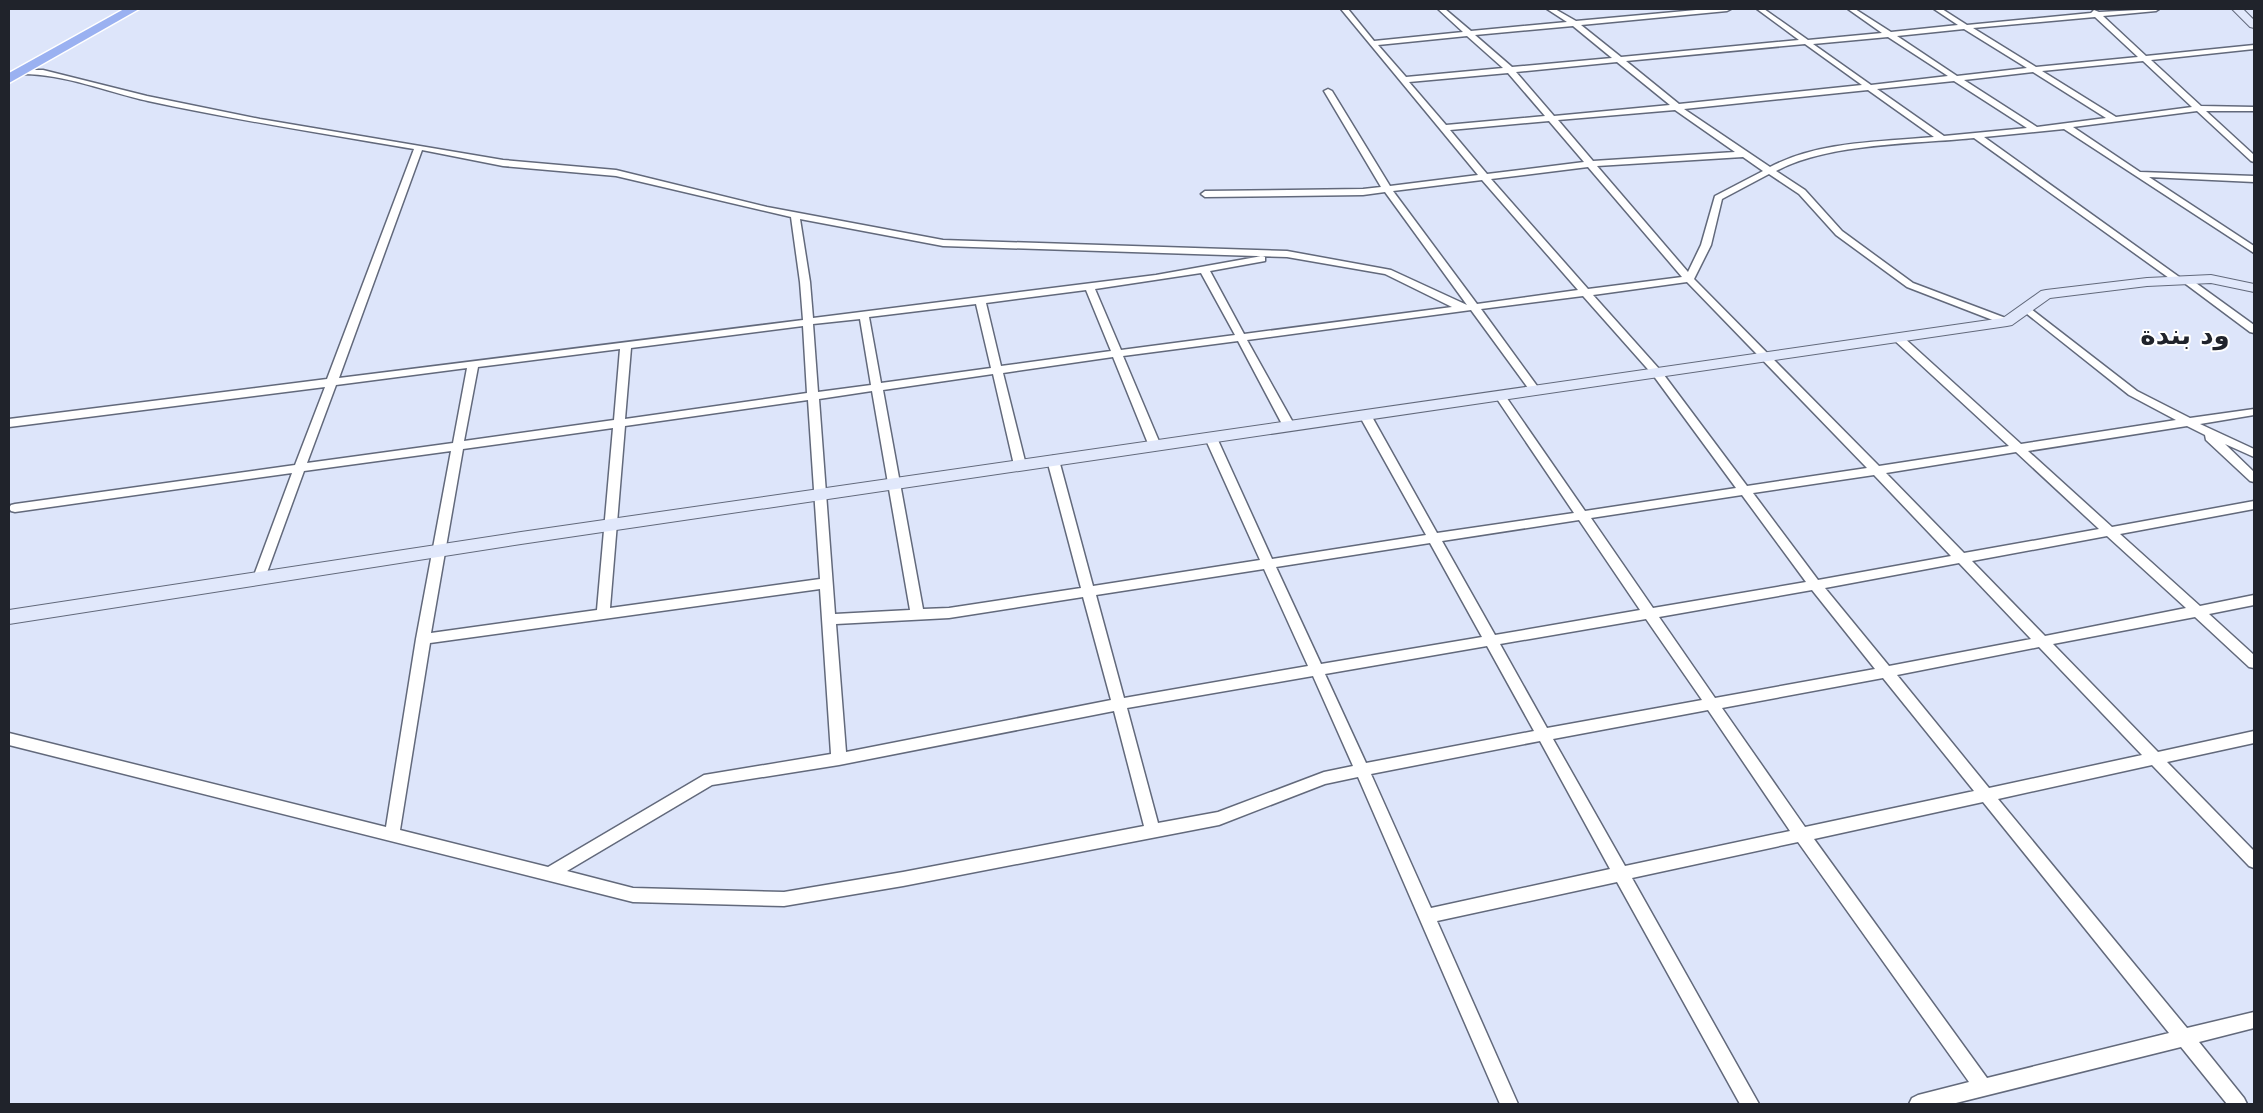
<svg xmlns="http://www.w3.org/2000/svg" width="2263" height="1113" font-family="'DejaVu Sans','Noto Naskh Arabic',sans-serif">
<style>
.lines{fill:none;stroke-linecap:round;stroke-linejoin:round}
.street-casing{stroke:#62697b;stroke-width:3}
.secondary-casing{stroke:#62697b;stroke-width:2}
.highway-casing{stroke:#fff;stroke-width:3}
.street{fill:#fff;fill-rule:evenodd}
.secondary{fill:#e1e8fb;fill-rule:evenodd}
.highway{fill:#9ab1f1;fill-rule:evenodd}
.labels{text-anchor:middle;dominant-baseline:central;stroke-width:4;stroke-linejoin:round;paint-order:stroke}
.town-label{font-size:26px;font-weight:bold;fill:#20232b;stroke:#fff}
</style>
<rect width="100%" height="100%" fill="#dde5fa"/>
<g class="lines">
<g class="street-casing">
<path id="street" d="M1341,9H1348L1374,41L1463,32L1438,9H1445L1471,31L1567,22L1547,9H1555L1576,21L1707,9H1731L1727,11L1581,25L1621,57L1799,40L1757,9H1764L1808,40L1882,33L1848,9H1855L1891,32L1958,25L1934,9H1942L1967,25L2091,13L2094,10L2099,12L2159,9L2156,11L2103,16L2146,56L2254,45V49L2151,60L2201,106L2254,107V111H2206L2254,155V162L2251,161L2197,111L2073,127L2140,172L2254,176V182L2149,177L2254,246V253L2064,129L1984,137L2182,279L2189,278L2254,325V333L2250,332L2183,282L2176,283L1974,138C1915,144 1828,143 1776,171L1805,190L1842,231L1913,283L2011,320V324H2003L1907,287L1836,235L1799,194L1769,174L1722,199L1711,245L1694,279L1879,466L2009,446L1894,340V336H1902L2021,444L2176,420L2129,395L2022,310L2021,308L2026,305L2137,391L2190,418L2254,409V415L2200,424L2254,449V457L2225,444L2254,472V482L2250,481L2206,440L2205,435L2187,426L2028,451L2112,527L2254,501V509L2120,534L2200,606L2254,595V605L2209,614L2254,655V668L2249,667L2195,617L2053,644L2158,752L2254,731V743L2167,762L2254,851V868L2249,866L2152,765L1998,799L2187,1028L2254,1012V1028L2199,1042L2244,1098L2247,1104H2227L2181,1047L1952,1104H1909L1912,1098L1918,1095L1969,1082L1798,842L1632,878L1759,1104H1740L1617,882L1437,921L1518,1104H1500L1358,777L1325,784L1219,825L903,886L784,906L633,902L9,745V733L386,827L416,639L451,451L304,471L265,578L259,583L253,578L292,473L15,512L11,511L9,508L11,505L15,504L295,465L325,387L9,427V419L327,379L414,149C325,134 236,120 148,101C107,92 65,74 22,74H19V70H43L147,96L260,119L503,160L616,170L767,207L943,240L1287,251L1391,270L1467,305L1385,192L1363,195L1205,197L1201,194L1205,191L1363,189L1381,187L1324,91L1328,89L1332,91L1390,186L1478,175ZM2095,17L2138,57L2036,67L1973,28ZM1573,26L1612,58L1512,67L1475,35ZM1964,29L2027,68L1957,76L1897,36ZM1467,36L1503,68L1406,77L1378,45ZM1888,37L1948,76L1871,85L1813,44ZM1805,44L1862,85L1679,104L1626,61ZM2143,61L2192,107L2116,117L2042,71ZM1617,62L1670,105L1554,116L1516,72ZM2033,72L2106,118L2037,127L1964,80ZM1508,73L1545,116L1446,125L1409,82ZM1954,81L2027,128L1944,136L1877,89ZM1868,90L1934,137C1880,142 1819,141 1770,167L1684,109ZM1675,110L1735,152L1593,161L1558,120ZM1549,121L1584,162L1487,174L1450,130ZM422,150L503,166L616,176L791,217L800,282L803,320L339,378ZM1743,157L1763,171L1715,196L1701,245L1688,272L1597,166ZM1588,167L1682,277L1588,289L1491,179ZM1482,180L1578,290L1477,304L1393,191ZM800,219L943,246L1287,257L1385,274L1452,307L1244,334L1210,271L1265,261V257L1262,256L1156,275L813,318L810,282ZM1201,273L1235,335L1121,350L1095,289ZM1687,282L1867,468L1747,486L1661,371L1593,295ZM1086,290L1111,351L1001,366L986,303ZM1583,296L1653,375L1736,488L1585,511L1504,394L1500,393L1495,396L1574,513L1437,533L1371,415L1365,411L1359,415L1426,535L1272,559L1217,438L1211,434L1205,438L1260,560L1093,586L1059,460L1053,456L1047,460L1081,588L949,608L923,609L883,390L993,374L1014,465L1020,469L1026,465L1003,373L1113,357L1149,446L1155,450L1161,446L1123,356L1238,341L1283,426L1289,430L1295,426L1247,340L1471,310L1531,392L1535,393L1540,390L1481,309ZM976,304L991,368L881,383L869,317ZM860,319L871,385L818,392L813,324ZM803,326L807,393L625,419L631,348ZM620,349L614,420L464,441L478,367ZM467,368L453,443L307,463L336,385ZM872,391L910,610L835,614L819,399ZM808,400L820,579L610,608L625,426ZM613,428L597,610L431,633L463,449ZM2016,452L2099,529L1964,553L1886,473ZM1874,475L1951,556L1818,580L1753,493ZM1742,495L1806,582L1653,608L1591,518ZM1579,520L1640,610L1495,635L1442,541ZM2107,536L2186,608L2045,636L1972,561ZM1430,543L1482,637L1321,664L1276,567ZM1959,563L2031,639L1889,666L1825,588ZM1264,569L1308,666L1124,698L1096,595ZM820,589L831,754L704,775L548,867L400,830L430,643ZM1812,590L1875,669L1715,698L1659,617ZM1083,597L1111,700L846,752L836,624L949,618ZM1646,619L1702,700L1547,728L1500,644ZM1487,646L1534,731L1366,763L1325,674ZM2039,647L2142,755L1989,788L1897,675ZM1313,676L1353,766L1324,772L1218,812L1158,823L1127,708ZM1883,678L1974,791L1805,827L1722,708ZM1708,710L1790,831L1625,866L1553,739ZM1114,711L1144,826L903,872L784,892L633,888L567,871L712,785L839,765ZM1540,741L1610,869L1431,908L1371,774ZM1983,802L2169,1033L1987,1078L1814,839Z"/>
</g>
<g class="secondary-casing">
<path id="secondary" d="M2232,9H2243L2254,20V28L2250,27Z
M2211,275L2254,284V292L2211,283L2147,286L2050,298L2012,325L2007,326L521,544L9,624V610L521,532L2003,318L2041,291L2046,290L2147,278Z"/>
</g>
<g class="highway-casing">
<path id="highway" d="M124,9H139L9,83V73Z"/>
</g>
<use href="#street" class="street"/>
<use href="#secondary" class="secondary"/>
<use href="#highway" class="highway"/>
</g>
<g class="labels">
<g class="town-label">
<text x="2185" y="335">ود بندة</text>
</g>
</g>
<rect width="2263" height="1113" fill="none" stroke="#20232b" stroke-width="20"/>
</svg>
